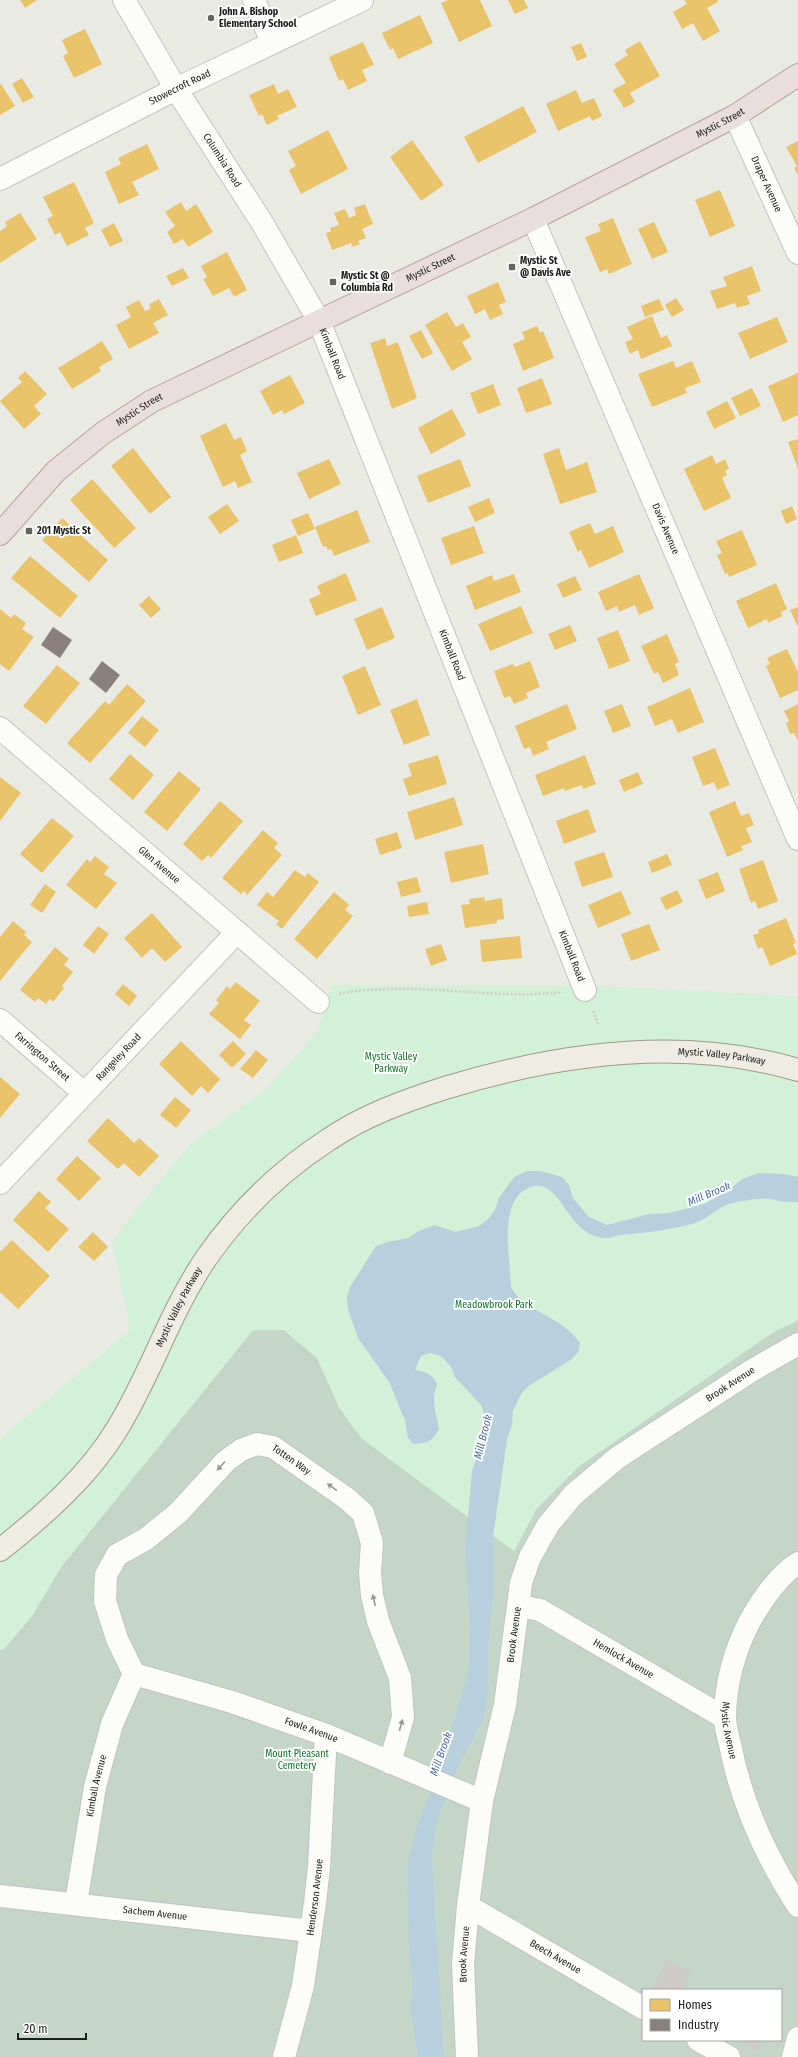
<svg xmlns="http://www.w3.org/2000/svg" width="798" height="2057" font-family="'Fira Sans Condensed',sans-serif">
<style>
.cemetery{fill:#c4d6c7;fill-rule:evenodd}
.park{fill:#d2f1d7}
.water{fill:#b8d0dd}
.homes{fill:#e9c46a}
.industry{fill:#8a817c}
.building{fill:#cdccc8}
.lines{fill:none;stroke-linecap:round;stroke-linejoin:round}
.minor-casing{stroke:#c3c3c1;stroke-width:24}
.major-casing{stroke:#9f9a83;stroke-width:24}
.highway-casing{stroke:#be9ea2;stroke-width:24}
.path{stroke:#d5cac5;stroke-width:2.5;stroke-dasharray:2 2;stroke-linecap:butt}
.minor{stroke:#fcfcfb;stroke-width:22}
.major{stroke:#efece3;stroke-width:22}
.highway{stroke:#e9dede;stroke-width:22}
.oneway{fill:#979797}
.poi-dot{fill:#646462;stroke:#fff;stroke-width:1.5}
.labels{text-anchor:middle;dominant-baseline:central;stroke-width:4;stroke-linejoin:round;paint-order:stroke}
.poi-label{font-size:10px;font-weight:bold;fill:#1c1c1c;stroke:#fff;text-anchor:start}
.street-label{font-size:10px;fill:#1c1c1c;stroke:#fff}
.park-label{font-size:10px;fill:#0f7527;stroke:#fff}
.water-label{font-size:11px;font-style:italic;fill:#4d6ca8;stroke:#fff}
</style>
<rect width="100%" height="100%" fill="#eaeae5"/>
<path class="cemetery" d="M798,1320V2057H0V1650L4,1649L32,1616L61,1567L253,1330H284L317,1358L340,1409L411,1474L514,1551L537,1508L579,1466L772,1333ZM643,1990H781V2040H643Z"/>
<path class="park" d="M331,985L601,986L798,996V1320L772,1333L579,1466L537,1508L514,1551L362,1439L340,1409L317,1358L284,1330H253L61,1567L32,1616L4,1649L0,1650V1439L130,1330L112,1240L190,1144L263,1092L318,1031Z"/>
<path class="water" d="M527,1171H540L562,1177L569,1185L573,1198L589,1217L607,1225L650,1214L669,1213L704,1204L728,1191L742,1179L759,1173L784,1174L798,1177V1202C788,1203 781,1201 771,1199C759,1198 742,1201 729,1204C717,1208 707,1219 695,1223C670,1230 645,1233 620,1235C616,1235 613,1238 609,1238C566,1241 562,1173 528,1188C497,1203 511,1260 511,1287C525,1313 561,1315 580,1343L579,1351L572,1359L527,1387L521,1394L513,1411L512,1424L507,1440L493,1537V1593L488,1653V1693L483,1720L458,1767L445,1800L436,1824L432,1859L444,2057H418L411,2012L412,1982L409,1947L407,1866L418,1823L447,1754L452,1727L468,1674L470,1630L465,1549L472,1471L486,1429L485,1416L481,1405L455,1377L451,1367L441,1356L430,1353L421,1356L415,1370C427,1372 433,1374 437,1385C430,1401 437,1413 439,1429C432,1442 428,1443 413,1444L408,1438L405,1420L389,1382L358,1338L348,1309L347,1297L350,1287L376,1246L388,1242L408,1238L417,1232L434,1225L456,1232L479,1226L489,1218L495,1210L499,1198L514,1177Z"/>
<path class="homes" d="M20,0H37L25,8Z
M448,0H480L492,26L459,42L441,3Z
M508,0H524L528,8L515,14Z
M684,0H717L718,2L707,8L720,31L703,41L693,23L682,29L673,12L687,4Z
M420,15L433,43L398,59L393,48L390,50L382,33Z
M85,29L102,64L74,78L63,56L68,53L62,40Z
M640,41L660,76L630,93L635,102L624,108L613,90L626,83L614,64L628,55L625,50Z
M363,42L374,65L362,70L367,81L348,90L343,79L339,81L329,57Z
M581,43L587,57L577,61L571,47Z
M22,78L34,97L23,103L12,84Z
M0,84H1L15,106L0,115Z
M274,84L278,94L288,89L297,107L277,116L279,119L267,125L262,114L259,116L249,95Z
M576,90L582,103L594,98L602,116L592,121L590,116L558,131L546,104Z
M523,106L537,132L478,163L464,137Z
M328,130L348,169L301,194L289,170L296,166L288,151Z
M412,140L444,185L421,201L390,157Z
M798,141V176L794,168L797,166L786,147Z
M147,144L159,169L132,182L139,195L119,204L105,172L121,164L118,158Z
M74,182L94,223L85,228L89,235L67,246L60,232L55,235L47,219L53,216L43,197Z
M720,190L735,226L710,237L695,200Z
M181,202L186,211L196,204L213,232L188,247L183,239L174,244L167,232L175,226L165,212Z
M365,204L373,224L362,229L366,238L358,241L360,244L353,247L351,243L332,250L326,233L331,231L330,228L339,225L334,213L345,209L349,218L356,215L354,208Z
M20,213L37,239L0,263V231L7,226L5,222Z
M613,218L632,264L609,274L607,269L600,272L585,237L601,231L598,224Z
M654,222L668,252L652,259L638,229Z
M114,223L123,241L110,247L101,230Z
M227,252L247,290L234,297L229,288L213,296L203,279L207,277L201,266Z
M752,266L761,291L747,296L750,304L737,308L735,303L717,309L710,291L727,286L723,277Z
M183,268L189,278L172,286L166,276Z
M498,282L506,302L499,305L503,314L490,320L485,309L475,314L467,296Z
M676,298L684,310L672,317L665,305Z
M159,299L168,315L153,323L159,333L129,349L116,325L131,317L126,307L139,300L145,311L151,308L149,304Z
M659,299L664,310L645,317L641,306Z
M447,312L456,327L463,323L471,337L462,342L472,359L452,371L425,325Z
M652,316L661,338L667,335L672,346L641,359L638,350L630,354L625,342L633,339L627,327Z
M777,317L788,342L750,359L738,333Z
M537,326L540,333L543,331L554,358L523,371L513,344L525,339L522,332Z
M421,330L433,353L422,359L409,336Z
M385,338L387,346L398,342L417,398L392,409L370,343Z
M102,341L113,359L99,367L101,371L72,389L58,368Z
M673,361L676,368L692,361L701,382L685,388L687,393L652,407L638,374Z
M25,371L47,394L34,406L41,414L24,429L0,401L22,382L18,378Z
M798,373V415L783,422L768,386Z
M290,375L305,403L284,414L282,410L273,415L260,391Z
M542,378L552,404L526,413L517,388Z
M493,384L501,405L478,414L470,393Z
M752,388L761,406L740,416L731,398Z
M727,401L736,418L714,429L706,412Z
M452,409L466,435L431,454L418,428Z
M226,423L234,440L241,437L247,451L240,455L252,482L238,488L235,481L223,487L200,436Z
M798,439V469L788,442Z
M133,448L171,497L150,514L111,466Z
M559,448L566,470L587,462L597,492L560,504L543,454Z
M712,455L716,464L725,459L729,469L725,470L727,475L722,478L731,498L704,511L684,469Z
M329,459L341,484L309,499L297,473Z
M460,459L471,486L428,503L417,476Z
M92,479L136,528L114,548L70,500Z
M489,498L495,513L475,522L468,507Z
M227,504L239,521L220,534L208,517Z
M792,506L797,519L786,524L781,511Z
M357,510L370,542L334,556L331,549L328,550L326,546L323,547L315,527Z
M308,513L315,529L298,536L291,520Z
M62,518L108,560L89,582L42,540Z
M590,523L595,534L613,526L624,552L589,568L581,550L578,552L569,532Z
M474,526L484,553L451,565L441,538Z
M742,530L757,565L729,577L728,573L725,574L717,555L722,553L716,541Z
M296,535L303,553L279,562L272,545Z
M30,556L78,596L60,618L11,578Z
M346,573L357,600L316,616L309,599L321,594L317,586Z
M514,574L521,592L475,610L466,586L492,575L494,581Z
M639,574L654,608L639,615L635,605L619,612L617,606L606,611L598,592Z
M575,576L582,590L563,598L557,584Z
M776,583L787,609L781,612L782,616L768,623L767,619L748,628L736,601Z
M149,596L161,609L151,618L139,605Z
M521,606L533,633L490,651L478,624Z
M382,607L395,638L367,650L354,619Z
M798,607V627L790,610Z
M0,609L11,618L14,614L26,623L22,629L34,637L9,671L0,664Z
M570,625L577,641L555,650L548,634Z
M618,630L630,661L609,669L597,638Z
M667,634L679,662L675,664L679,675L663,683L658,672L654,674L641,646Z
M787,649L798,672V690L780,698L766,666L770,664L767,658Z
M530,661L540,687L526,693L528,698L514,704L510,696L504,698L494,671L513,664L515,667Z
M57,665L80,683L46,724L23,706Z
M365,666L381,705L358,715L342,676Z
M127,684L146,701L90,763L67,743L105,701L109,705Z
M690,688L704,722L678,733L672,719L655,726L647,707Z
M417,699L430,735L404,745L390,710Z
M567,704L577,729L546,742L549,749L533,756L530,747L524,749L515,726Z
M622,704L631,726L613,733L604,711Z
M798,704V741L794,733L790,734L786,723L789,721L784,711Z
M142,716L159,730L145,747L128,733Z
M715,748L730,785L717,790L714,782L703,786L692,757Z
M130,754L154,775L133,800L109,779Z
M438,755L447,784L409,796L403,779L412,776L408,764Z
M585,755L596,784L583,789L582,785L565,791L564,788L543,796L535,775Z
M179,771L201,789L167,831L144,812Z
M638,772L643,784L624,792L619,780Z
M0,777L21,793L0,821Z
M454,797L463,825L415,840L407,812Z
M220,801L243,821L211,858L208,855L202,861L183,844Z
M735,801L741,816L749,813L754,825L746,828L752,842L741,846L743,850L727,857L709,812Z
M588,809L596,832L564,844L556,821Z
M52,818L74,836L42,873L20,854Z
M263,830L278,843L274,848L282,855L247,895L244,891L241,894L222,878Z
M397,832L402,848L380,855L375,839Z
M483,844L489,874L451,883L444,852Z
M604,852L613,877L582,887L574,862Z
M667,854L672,865L652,873L648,862Z
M95,856L109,867L104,874L117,883L96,909L66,885L87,859L90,862Z
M763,860L778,901L758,909L755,901L751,903L739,869Z
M295,870L305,877L308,873L319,882L282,929L276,924L279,921L257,905L267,892L273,897Z
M718,872L725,891L706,899L698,880Z
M417,877L421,892L401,897L397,882Z
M45,884L56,892L42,913L30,905Z
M677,890L683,902L666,910L660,898Z
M621,891L631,914L598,928L588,905Z
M334,892L349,905L345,910L353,916L317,959L294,939Z
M484,897L485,901L502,898L504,919L497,920V923L465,928L461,905L470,904L469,899Z
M427,902L429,914L409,917L407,906Z
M152,913L182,947L165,962L152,948L142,958L124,938Z
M786,918L796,943L793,944L797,954L770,966L762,947L758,949L753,935L759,933L758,930Z
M13,921L26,932L24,935L32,942L0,981V937Z
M649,924L660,950L631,961L621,934Z
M98,926L109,934L94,954L83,945Z
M520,936L522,958L482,962L480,940Z
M441,944L447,960L431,966L425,949Z
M55,947L69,959L64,965L73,972L62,986L64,988L53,1002L50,999L46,1004L38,998L35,1002L20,990Z
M236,982L260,1001L244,1020L251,1025L240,1039L209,1014L219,1003L216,1000L227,986L230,989Z
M123,984L137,996L129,1006L115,994Z
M181,1041L220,1079L208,1093L201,1086L192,1096L159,1064Z
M233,1041L246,1054L232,1068L219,1055Z
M256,1050L268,1060L253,1078L240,1069Z
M0,1077L20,1094L0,1118Z
M175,1097L191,1110L176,1128L160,1115Z
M108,1118L134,1143L139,1138L159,1156L139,1177L124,1163L118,1169L87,1141Z
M77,1156L101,1178L79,1201L56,1179Z
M39,1191L51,1202L45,1208L69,1229L48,1252L13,1220Z
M93,1232L108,1247L94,1261L78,1247Z
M12,1240L50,1276L18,1309L0,1292V1252Z"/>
<path class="industry" d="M53,627L72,640L60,658L41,645Z
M102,661L120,675L106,693L89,679Z"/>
<path class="building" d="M668,1959L692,1971L682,1990H651Z
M738,2040H764L758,2051Z"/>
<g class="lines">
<g class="minor-casing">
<g id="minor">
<path id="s1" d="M124,0L176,89L261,221L319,321L585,990"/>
<path d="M254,0L272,42"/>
<path id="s2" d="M735,116L798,253"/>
<path id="s3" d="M0,179L176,89L362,0"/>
<path id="s4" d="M533,219L798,839"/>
<path id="s5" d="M0,728L318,1002"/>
<path id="s6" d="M0,1020L84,1093"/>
<path id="s7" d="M0,1183L237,932"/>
<path id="s8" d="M798,1563C779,1575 762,1600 751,1619C735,1648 725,1684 725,1718C725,1726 728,1736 730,1744C741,1802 766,1857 798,1906"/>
<path id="s9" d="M519,1606L540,1610L725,1718"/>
<path id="s10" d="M134,1674L117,1639L105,1601L106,1575L117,1555L146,1539L178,1513L226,1461L241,1450L257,1444L273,1447L346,1498L363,1513L372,1543L370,1573L372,1595L378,1621L400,1678L403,1717L390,1763"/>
<path id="s11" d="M134,1674L232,1702L326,1735L482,1801"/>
<path id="s12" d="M0,1896L311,1931"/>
<path id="s13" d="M76,1903L95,1787L112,1724L134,1674"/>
<path id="s14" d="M468,1906L643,2008"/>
<path d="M698,2040L729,2057"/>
<path id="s15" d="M284,2057L303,1986L315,1903L319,1867L326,1735"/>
<path id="s16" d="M467,2057L463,1964L468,1906L482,1801L505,1705L521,1583L530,1557L548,1525L573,1495L617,1458L751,1371L798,1344"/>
<path d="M793,2057L798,2038"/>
</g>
</g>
<g class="major-casing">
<g id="major">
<path id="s17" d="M0,1550C43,1516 88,1477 117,1429C151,1374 170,1311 207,1257C240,1210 280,1171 328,1140C363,1116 404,1101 445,1088C556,1054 683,1036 798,1070"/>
</g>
</g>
<g class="highway-casing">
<g id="highway">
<path id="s18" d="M0,534L56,471L103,433L152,401L533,219L735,116L798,75"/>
</g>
</g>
<path class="path" d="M339,994C354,990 371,990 387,989C445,987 504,999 563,992
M593,1011L598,1024"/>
<use href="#minor" class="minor"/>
<use href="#major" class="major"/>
<use href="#highway" class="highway"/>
</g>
<defs><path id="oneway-solid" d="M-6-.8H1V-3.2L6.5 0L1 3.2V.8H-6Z"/></defs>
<g class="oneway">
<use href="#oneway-solid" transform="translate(221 1466) rotate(132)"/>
<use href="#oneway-solid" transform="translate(332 1487) rotate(-144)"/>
<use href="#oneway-solid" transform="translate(374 1600) rotate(-102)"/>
<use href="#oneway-solid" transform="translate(401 1725) rotate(-74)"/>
</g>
<g class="poi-dot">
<circle cx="211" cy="18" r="4"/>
<rect x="508" y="263" width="8" height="8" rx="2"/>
<rect x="329" y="278" width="8" height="8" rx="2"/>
<rect x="25" y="527" width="8" height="8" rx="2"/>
</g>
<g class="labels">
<g class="poi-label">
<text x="219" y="12">John A. Bishop<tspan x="219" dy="12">Elementary School</tspan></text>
<text x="520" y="261">Mystic St<tspan x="520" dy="12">@ Davis Ave</tspan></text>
<text x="341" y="276">Mystic St @<tspan x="341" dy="12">Columbia Rd</tspan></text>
<text x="37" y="531">201 Mystic St</text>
</g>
<g class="street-label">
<text stroke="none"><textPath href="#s3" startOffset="202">Stowecroft Road</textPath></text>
<text stroke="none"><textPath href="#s18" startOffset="836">Mystic Street</textPath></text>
<text stroke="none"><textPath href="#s1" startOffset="188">Columbia Road</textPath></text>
<text stroke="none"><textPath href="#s2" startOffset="75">Draper Avenue</textPath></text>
<text stroke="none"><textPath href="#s18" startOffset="512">Mystic Street</textPath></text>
<text stroke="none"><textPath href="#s1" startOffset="411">Kimball Road</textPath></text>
<text stroke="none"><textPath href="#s18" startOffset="188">Mystic Street</textPath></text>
<text stroke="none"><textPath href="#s4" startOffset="337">Davis Avenue</textPath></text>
<text stroke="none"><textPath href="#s1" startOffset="735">Kimball Road</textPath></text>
<text stroke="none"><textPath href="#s5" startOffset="210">Glen Avenue</textPath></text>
<text stroke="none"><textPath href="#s1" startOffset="1059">Kimball Road</textPath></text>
<text stroke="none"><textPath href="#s6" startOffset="56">Farrington Street</textPath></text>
<text stroke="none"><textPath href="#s7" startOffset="173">Rangeley Road</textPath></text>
<text stroke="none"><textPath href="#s17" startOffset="942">Mystic Valley Parkway</textPath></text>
<text stroke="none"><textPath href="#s17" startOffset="306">Mystic Valley Parkway</textPath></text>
<text stroke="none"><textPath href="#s16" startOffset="775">Brook Avenue</textPath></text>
<text stroke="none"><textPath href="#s10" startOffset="347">Totten Way</textPath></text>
<text stroke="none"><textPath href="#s16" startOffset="427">Brook Avenue</textPath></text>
<text stroke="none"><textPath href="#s9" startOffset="118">Hemlock Avenue</textPath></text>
<text stroke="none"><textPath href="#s11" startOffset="186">Fowle Avenue</textPath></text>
<text stroke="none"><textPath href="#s8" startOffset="190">Mystic Avenue</textPath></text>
<text stroke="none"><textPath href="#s13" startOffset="119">Kimball Avenue</textPath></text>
<text stroke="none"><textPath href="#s15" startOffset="163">Henderson Avenue</textPath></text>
<text stroke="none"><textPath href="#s12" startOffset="156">Sachem Avenue</textPath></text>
<text stroke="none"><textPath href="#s16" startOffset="103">Brook Avenue</textPath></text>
<text stroke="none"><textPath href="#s14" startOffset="101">Beech Avenue</textPath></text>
</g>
<g class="park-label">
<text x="391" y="1057">Mystic Valley<tspan x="391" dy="12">Parkway</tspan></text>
<text x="494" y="1305">Meadowbrook Park</text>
<text x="297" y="1754">Mount Pleasant<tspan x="297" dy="12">Cemetery</tspan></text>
</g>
<g class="water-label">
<text transform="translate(709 1194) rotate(-23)">Mill Brook</text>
<text transform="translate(483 1437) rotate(-76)">Mill Brook</text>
<text transform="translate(441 1754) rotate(-70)">Mill Brook</text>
</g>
</g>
<rect x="642" y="1989" width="140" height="52" fill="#ffffff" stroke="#a4a4a4"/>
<rect x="650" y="1999" width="20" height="12" fill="#e9c46a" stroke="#a4a4a4"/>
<text x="678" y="2009" font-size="12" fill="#1c1c1c">Homes</text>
<rect x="650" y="2019" width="20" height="12" fill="#8a817c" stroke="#a4a4a4"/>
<text x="678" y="2029" font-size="12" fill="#1c1c1c">Industry</text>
<path d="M18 2033v6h68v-6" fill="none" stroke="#1c1c1c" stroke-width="2"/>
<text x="24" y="2033" font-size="12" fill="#1c1c1c" stroke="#ffffff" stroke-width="3" paint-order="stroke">20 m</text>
</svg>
